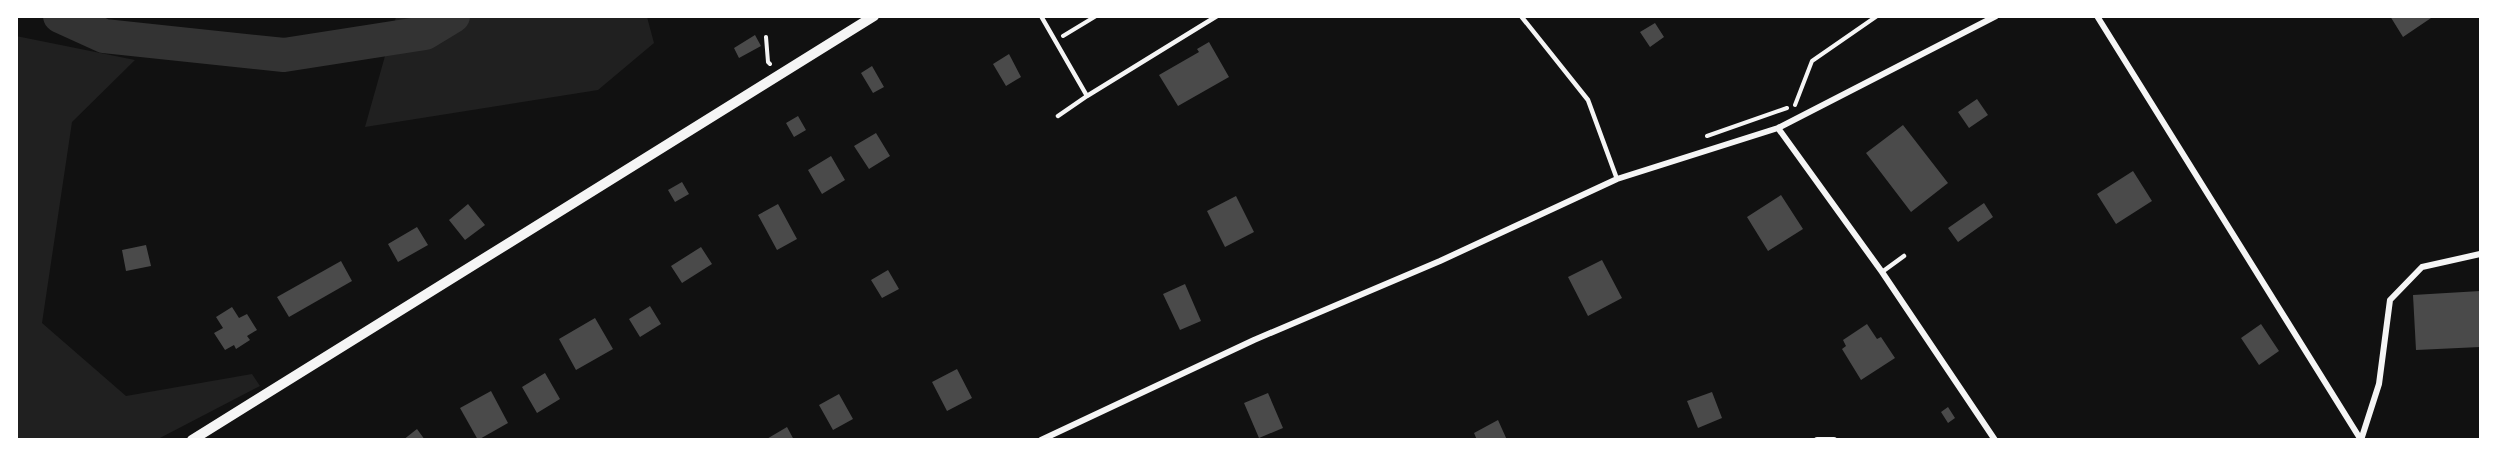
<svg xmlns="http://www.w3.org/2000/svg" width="2497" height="456" font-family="'Nunito Sans',sans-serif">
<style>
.green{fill:#202020}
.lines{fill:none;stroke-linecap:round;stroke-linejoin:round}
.river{stroke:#333;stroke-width:34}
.building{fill:#4a4a4a}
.path{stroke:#f5f5f5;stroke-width:4}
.service{stroke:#f5f5f5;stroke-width:4.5}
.minor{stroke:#f5f5f5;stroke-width:6}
.tertiary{stroke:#f5f5f5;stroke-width:10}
</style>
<rect width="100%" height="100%" fill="#111"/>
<path class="green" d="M396,17H647L654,43L598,90L365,127Z
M16,36L135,60L72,122L42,323L126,396L252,374L260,386L158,439H17Z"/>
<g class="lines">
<path class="river" d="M60,16L104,36L284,55L425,33L453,16"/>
</g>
<path class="building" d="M2390,16H2434L2403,37Z
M1655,23L1664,37L1650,47L1640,32Z
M755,35L761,46L739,58L734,48Z
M1209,42L1229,77L1178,106L1159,75L1199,52L1197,49Z
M1009,54L1021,77L1006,86L993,64Z
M872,66L884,87L873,93L861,73Z
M1977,99L1988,115L1969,128L1958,112Z
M798,116L806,130L794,137L786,123Z
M1903,125L1948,183L1911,212L1866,153Z
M876,133L890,156L869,169L854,146Z
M831,156L845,180L822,194L808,170Z
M2133,171L2152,201L2116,224L2097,194Z
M682,182L689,194L675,202L668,190Z
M1781,195L1803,229L1768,251L1747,217Z
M1236,196L1254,232L1225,247L1207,211Z
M1984,203L1993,217L1958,242L1948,228Z
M468,204L485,225L465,240L449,220Z
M778,204L797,239L777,250L758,215Z
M417,227L428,245L398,262L388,244Z
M146,245L151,266L126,271L122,250Z
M701,247L712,264L682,283L671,266Z
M1602,260L1622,298L1588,316L1568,277Z
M341,261L352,281L289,317L277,297Z
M888,270L899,289L882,298L871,280Z
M1185,284L1201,321L1180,330L1163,294Z
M2480,291V347L2416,350L2413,295Z
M650,306L661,324L640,337L629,319Z
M232,307L239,318L247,314L257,330L247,336L250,340L236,349L234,345L225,350L214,333L223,328L216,317Z
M595,318L613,349L576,370L559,339Z
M1867,324L1877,339L1881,337L1895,358L1861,380L1842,349L1846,346L1843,340Z
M2261,324L2279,351L2259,365L2241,338Z
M957,369L972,398L947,411L932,382Z
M545,373L560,399L537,413L522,387Z
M491,391L508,423L478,440L460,408Z
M1712,392L1722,418L1698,428L1687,401Z
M1268,393L1283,428L1259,438L1244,403Z
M839,394L853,419L833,430L819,405Z
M1948,407L1955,418L1948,423L1941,412Z
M1498,420L1507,440H1477L1474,433Z
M787,427L794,440H765Z
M417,429L425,440H403Z"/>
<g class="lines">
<path class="path" d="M1063,36L1096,16
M766,37L768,62L770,64
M1795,105L1812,61L1877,16
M1707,136L1787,108"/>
<path class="service" d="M1041,16L1087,96L1217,16
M1521,16L1588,100L1617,179
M1058,116L1087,96
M1882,272L1904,256"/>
<path class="minor" d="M2097,16L2361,440
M1778,128L1882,272L1995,440
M1041,440L1254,340L1440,261L1617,179L1778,128L1996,16
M1817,440H1834
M2361,440L2379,384L2390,300L2422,267L2480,254"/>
<path class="tertiary" d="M192,440L874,16"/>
</g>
<rect width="2497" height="456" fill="none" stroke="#ffffff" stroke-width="36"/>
</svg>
